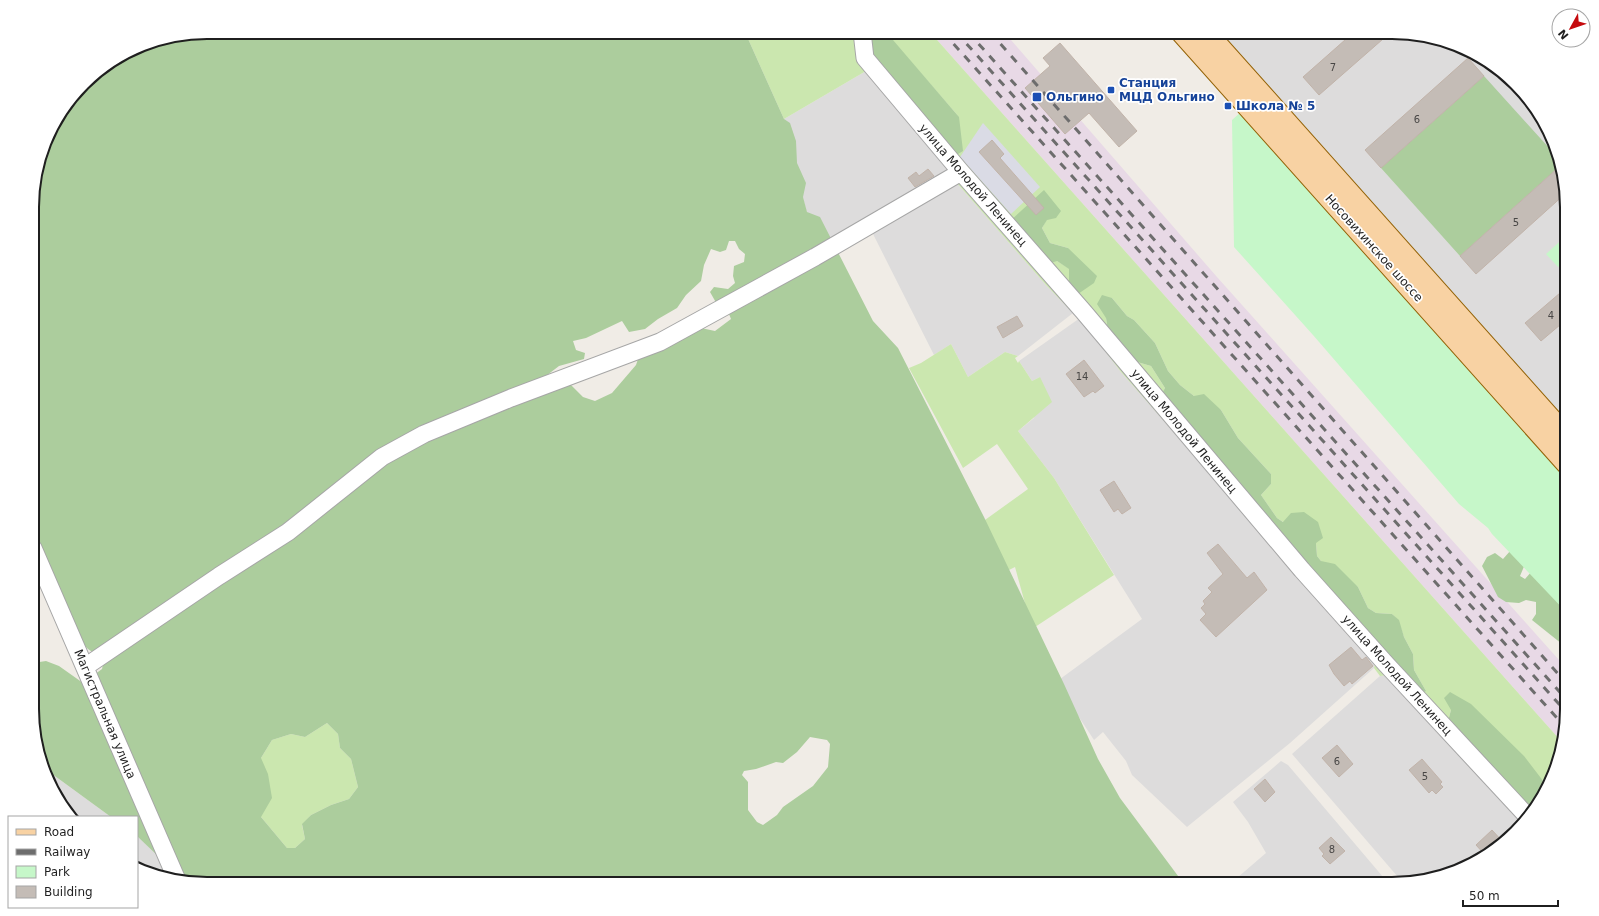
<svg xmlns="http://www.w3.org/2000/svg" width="1599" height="916" font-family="'DejaVu Sans',sans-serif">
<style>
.residential{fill:#dddcdc}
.industrial{fill:#e8d9e6}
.grass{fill:#cbe7af;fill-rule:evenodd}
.forest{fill:#accd9d;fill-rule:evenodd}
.park{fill:#c6f7c9}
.plaza{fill:#dadbe5}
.building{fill:#c4bcb6;stroke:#c1b3a9}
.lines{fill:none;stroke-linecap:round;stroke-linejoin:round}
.minor-casing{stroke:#a6a6a6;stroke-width:19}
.major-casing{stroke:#946307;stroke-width:24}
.minor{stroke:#fff;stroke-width:17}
.major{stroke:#f8d2a3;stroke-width:22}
.rail{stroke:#6d6d6d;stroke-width:3;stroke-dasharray:8 8;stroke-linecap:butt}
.transit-dot{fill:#1a4fb4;stroke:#fff;stroke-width:1.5}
.labels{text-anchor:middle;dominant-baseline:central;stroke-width:3.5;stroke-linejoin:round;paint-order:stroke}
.number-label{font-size:10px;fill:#484645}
.transit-label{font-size:12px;font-weight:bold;fill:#164399;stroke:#fff;text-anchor:start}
.street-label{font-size:12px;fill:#1f1f1f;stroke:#fff}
.rim{fill:none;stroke:#1f1f1f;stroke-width:2}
</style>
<rect width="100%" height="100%" fill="#f0ece6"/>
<path class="residential" d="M1217,32H1393L1437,38L1479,55L1538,110L1558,151L1567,195V422Z
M866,71L910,125L947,167L949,173L826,245L806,210L784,119Z
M956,182L1046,285L1073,313L1018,356L1005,352L968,377L951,344L934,355L871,230Z
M1080,318L1121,372L1296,571L1375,664L1374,668L1290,743L1187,827L1132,775L1126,761L1103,732L1094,740L1056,682L1142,619L1054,478L1018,431L1034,418L1040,377L1032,381L1019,361Z
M1387,675L1524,822L1516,833L1480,860L1404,884L1292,754L1380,676Z
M1281,761L1288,765L1389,884H1230L1266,853L1248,822L1233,802Z
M48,771L111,817H73L62,807Z
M137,836L143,841L184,881L162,878L137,868Z"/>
<path class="industrial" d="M930,32H1004L1217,277L1567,669V721L1561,741Z"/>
<path class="grass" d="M745,32H871L959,117L892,40L895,32H930L1561,741L1547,786L1544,781L1451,710L1448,721L1387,675L1380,676L1374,668L1375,664L1296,571L1121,372L1080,318L1073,313L1046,285L956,182L949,173L947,167L910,125L866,71L784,119ZM1047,219L1042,228L1050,243L1068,248L1078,294L1069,285L1070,269L1057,261L1009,222ZM1112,298L1127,316L1134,320L1155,343L1168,371L1180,385L1194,396L1221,410L1238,438L1271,474V484L1261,495L1277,518L1316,543L1317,556L1321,561L1358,587L1368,608L1376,613L1392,614L1398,620L1404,637L1413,654L1414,670L1426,691L1160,399L1165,388L1151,366L1127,359L1109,336L1106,318Z
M951,344L968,377L1005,352L1018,356L1015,358L1018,363L1019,361L1032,381L1040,377L1052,402L1018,431L1054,478L1114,575L1032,629L1015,567L1007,571L978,525L1028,489L997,444L963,468L909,368L921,363Z
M327,723L338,734L340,748L351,759L358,787L349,799L331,805L311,815L302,825L305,839L295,848H287L261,817V758L272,740L291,734L305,737Z"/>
<path class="forest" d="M207,32H745L784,119L790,123L796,141L797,163L806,183L803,197L807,212L820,217L873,321L898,348L984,517L1064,684L1098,759L1120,798L1184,884H206L184,881L137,836V817H111L48,771L33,732V663L46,661L59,666L83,683L102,669L104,660L88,649L77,638L33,537V184L50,129L91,75L140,45ZM729,241H735L739,249L745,254L744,262L734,266L733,276L735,283L728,289L714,287L710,292L722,313L729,314L731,319L715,331L701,328L639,356L636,365L612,393L595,401L583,397L569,383L542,379L559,366L584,359L585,353L576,350L573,341L586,338L622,321L629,332L645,329L658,319L677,308L686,295L701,281L704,265L711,249L720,252L726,250ZM327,723L338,734L340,748L351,759L358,787L349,799L331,805L311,815L302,824L305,839L295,848H287L261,817L272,798L268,774L261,758L272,740L291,734L305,737ZM810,737L827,740L830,744L828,767L813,786L783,807L777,815L763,825L757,822L748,810V782L742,775L744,771L756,769L776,762L783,763L797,752Z
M871,32H895L893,40L959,117L963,151L953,157L866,53Z
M1484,76L1560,160L1561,165L1460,256L1381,168Z
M1044,190L1061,211L1056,218L1047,220L1042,228L1050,243L1068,248L1097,276L1094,283L1078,294L1069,285V269L1057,261L1047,264L1009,222Z
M1102,295L1112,298L1127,316L1134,320L1155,343L1168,371L1180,385L1194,396L1204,394L1221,410L1238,438L1271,474V484L1261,495L1277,518L1283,522L1291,513L1304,512L1318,522L1323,538L1316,543L1317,556L1321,561L1335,564L1358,587L1368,608L1376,613L1392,614L1399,620L1404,637L1413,654L1414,670L1426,691L1420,694L1159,399L1165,388L1151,366L1127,359L1109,336L1106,318L1097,304Z
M1511,550L1528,557L1520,576L1525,579L1532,571L1564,602L1567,615V648L1532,620L1536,614V602L1526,600L1519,603L1506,602L1498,597L1482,566L1487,557L1495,553L1503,559Z
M1450,692L1471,704L1524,756L1547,786L1544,796L1532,812L1448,721L1451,710L1444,698Z"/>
<path class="park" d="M1242,111L1567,480V613L1492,534L1488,528L1459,504L1313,335L1234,247L1232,120Z
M1567,235V260L1558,267L1546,254Z"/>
<path class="plaza" d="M983,123L1040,187L1011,214L960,157Z"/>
<path class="building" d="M1354,32H1391L1319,95L1303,77Z
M1060,43L1137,131L1119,147L1089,113L1065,134L1025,88L1050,66L1043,58Z
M1468,58L1484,76L1381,168L1365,150Z
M992,140L1004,154L1000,158L1044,208L1036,215L979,152Z
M1561,165L1566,193L1476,274L1460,256Z
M928,169L934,176L915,187L908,178L916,172L919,176Z
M1567,287V319L1541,341L1525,323Z
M1017,316L1023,326L1003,338L997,327Z
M1084,360L1104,386L1095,393L1093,391L1084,397L1066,374Z
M1114,481L1131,508L1122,514L1118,509L1114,512L1100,490Z
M1218,544L1247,578L1254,572L1267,590L1216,637L1200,620L1206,614L1201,608L1205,604L1203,601L1212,592L1208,588L1223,574L1207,553Z
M1351,647L1362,660L1366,657L1373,666L1352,684L1350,681L1344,686L1334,674L1329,665Z
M1337,745L1353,764L1339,777L1322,758Z
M1422,759L1442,782L1440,784L1443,787L1436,794L1432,790L1429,793L1409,770Z
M1265,779L1275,792L1265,802L1254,789Z
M1492,830L1503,842L1486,856L1476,845Z
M1331,837L1345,851L1330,864L1322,856L1324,854L1319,848Z"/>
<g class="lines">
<g class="minor-casing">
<path id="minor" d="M862,32L865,58L961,172L1083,311L1302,570L1386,664L1528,817
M33,548L177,880
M85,667L219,576L288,532L382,457L424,434L511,398L660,342L815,257L961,172"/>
</g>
<g class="major-casing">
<path id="major" d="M1182,32L1567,463
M1205,32L1567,438"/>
</g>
<use href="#minor" class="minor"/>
<use href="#major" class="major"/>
<path class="rail" d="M943,32L1565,727
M956,32L1567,713
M968,32L1567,700
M990,32L1567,684"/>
</g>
<g class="transit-dot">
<rect x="1107" y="86" width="8" height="8" rx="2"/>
<rect x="1032" y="92" width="10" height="10" rx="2"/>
<rect x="1224" y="102" width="8" height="8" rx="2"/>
</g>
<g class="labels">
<g class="number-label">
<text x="1333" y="67">7</text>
<text x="1417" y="119">6</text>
<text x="1516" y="222">5</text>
<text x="1551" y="315">4</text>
<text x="1082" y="376">14</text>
<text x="1337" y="761">6</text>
<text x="1425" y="776">5</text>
<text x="1332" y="849">8</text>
</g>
<g class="transit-label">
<text x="1119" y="83">Станция<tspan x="1119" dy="14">МЦД Ольгино</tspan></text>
<text x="1046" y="97">Ольгино</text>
<text x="1236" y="106">Школа № 5</text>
</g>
<g class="street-label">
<text transform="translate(973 185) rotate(49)">улица Молодой Ленинец</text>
<text transform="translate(1374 248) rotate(48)">Носовихинское шоссе</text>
<text transform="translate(1184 431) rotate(50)">улица Молодой Ленинец</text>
<text transform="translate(1397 675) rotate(48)">улица Молодой Ленинец</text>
<text transform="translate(105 714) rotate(67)">Магистральная улица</text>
</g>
</g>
<path d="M0 0H1599V916H0ZM207 39H1392A168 168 0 0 1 1560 207V709A168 168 0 0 1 1392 877H207A168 168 0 0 1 39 709V207A168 168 0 0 1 207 39Z" fill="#fff" fill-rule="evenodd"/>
<path class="rim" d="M207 39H1392A168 168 0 0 1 1560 207V709A168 168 0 0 1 1392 877H207A168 168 0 0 1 39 709V207A168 168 0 0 1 207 39Z"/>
<rect x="8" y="816" width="130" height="92" fill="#ffffff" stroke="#a5a5a5"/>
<rect x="16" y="829" width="20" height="6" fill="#f8d2a3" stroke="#a5a5a5"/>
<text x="44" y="836" font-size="12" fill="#1f1f1f">Road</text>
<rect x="16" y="849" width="20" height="6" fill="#6d6d6d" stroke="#a5a5a5"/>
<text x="44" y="856" font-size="12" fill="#1f1f1f">Railway</text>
<rect x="16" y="866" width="20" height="12" fill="#c6f7c9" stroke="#a5a5a5"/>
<text x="44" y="876" font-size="12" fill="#1f1f1f">Park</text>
<rect x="16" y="886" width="20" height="12" fill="#c4bcb6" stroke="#a5a5a5"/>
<text x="44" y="896" font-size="12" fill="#1f1f1f">Building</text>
<g transform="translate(1571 28) rotate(230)"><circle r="19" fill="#ffffff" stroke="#a5a5a5"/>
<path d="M0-3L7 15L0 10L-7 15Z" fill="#c50a0d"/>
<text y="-6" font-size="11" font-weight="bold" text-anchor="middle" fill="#1f1f1f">N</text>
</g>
<path d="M1463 900v6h95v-6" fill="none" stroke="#1f1f1f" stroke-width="2"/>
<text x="1469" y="900" font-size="12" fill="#1f1f1f" stroke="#ffffff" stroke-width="3" paint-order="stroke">50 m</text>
</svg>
